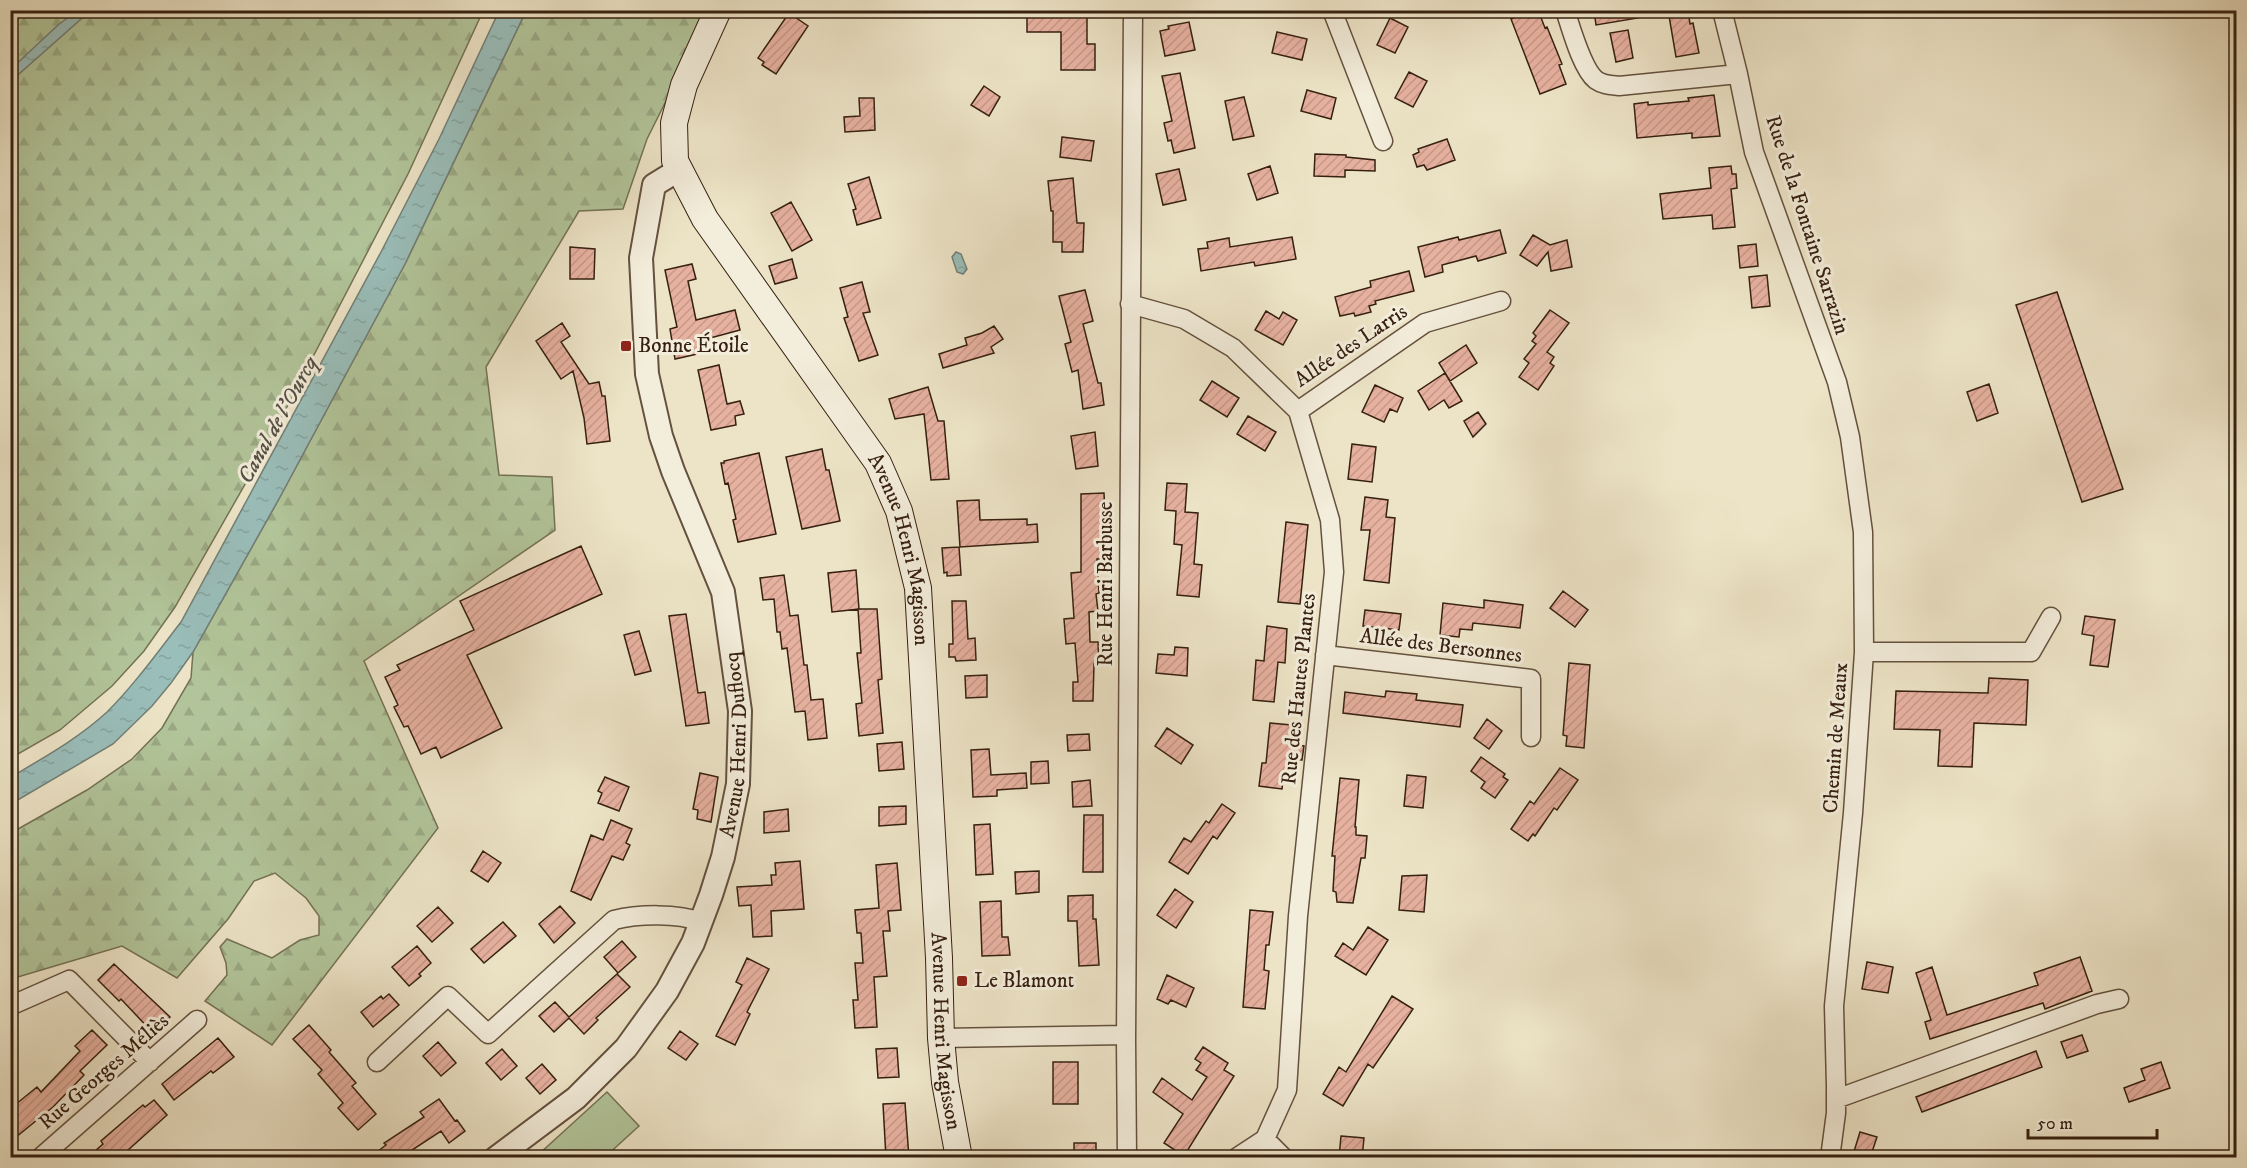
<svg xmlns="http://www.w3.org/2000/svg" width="2247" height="1168" font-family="'IM FELL DW Pica',serif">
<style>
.forest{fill:url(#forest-firs);stroke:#747255;stroke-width:1.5}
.pitch{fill:#b2c59a;stroke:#747255;stroke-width:1.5}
.water{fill:url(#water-ripples);stroke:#727f76;stroke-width:1.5}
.building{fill:url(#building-hatch);stroke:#362010;stroke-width:1.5}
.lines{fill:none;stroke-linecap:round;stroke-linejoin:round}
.minor-casing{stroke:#64513e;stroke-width:21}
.tertiary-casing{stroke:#64513e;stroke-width:26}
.secondary-casing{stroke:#362010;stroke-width:28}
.minor{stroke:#f3eddb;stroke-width:18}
.tertiary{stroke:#f3eddb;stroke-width:22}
.secondary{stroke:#f3eddb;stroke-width:26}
.poi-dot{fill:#8f2418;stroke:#f3eddb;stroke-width:2}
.labels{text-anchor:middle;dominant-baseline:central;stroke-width:6;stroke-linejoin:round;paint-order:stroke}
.street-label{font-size:21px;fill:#362010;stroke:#f3eddb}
.poi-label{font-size:21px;fill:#362010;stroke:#f3eddb;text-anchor:start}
.water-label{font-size:22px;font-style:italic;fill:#544f43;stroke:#f3eddb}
</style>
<defs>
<pattern id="forest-firs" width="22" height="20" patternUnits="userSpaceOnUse" patternTransform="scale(1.5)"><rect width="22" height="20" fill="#b2c59a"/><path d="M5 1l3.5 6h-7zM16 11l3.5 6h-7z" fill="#9aa984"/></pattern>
<pattern id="water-ripples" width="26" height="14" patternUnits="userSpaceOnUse" patternTransform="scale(1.5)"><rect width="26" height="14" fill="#9abeba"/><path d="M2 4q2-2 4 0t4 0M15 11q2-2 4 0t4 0" fill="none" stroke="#85a39f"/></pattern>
<pattern id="building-hatch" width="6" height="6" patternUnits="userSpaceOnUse" patternTransform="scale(1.5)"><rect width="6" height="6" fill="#e7b1a0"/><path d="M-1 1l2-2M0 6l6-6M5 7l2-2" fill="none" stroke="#c79889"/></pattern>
</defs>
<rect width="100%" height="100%" fill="#ede4c7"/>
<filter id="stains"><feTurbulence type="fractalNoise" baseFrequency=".00333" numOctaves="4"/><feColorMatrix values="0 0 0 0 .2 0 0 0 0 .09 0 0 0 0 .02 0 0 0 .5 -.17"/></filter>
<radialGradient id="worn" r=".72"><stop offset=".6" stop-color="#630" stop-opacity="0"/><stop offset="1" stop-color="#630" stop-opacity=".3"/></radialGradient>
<path class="forest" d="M11,11H483L408,174L264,451L175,607L144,651L112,686L60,730L11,758Z
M526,11H711L647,139L623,209L579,211L486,367L499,475L552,477L555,530L364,661L438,828L272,1045L205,1001L227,975L226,963L220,947L227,939L272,958L300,940L319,935V916L306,898L275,873L254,881L228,919L177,978L122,946L11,979V833L87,790L132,759L162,728L191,678L193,652L280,497L405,264Z"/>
<path class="pitch" d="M607,1092L639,1126L605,1157H542L539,1154Z"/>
<path class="water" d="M78,10L90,11L11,81V69L58,25Z
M499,11H526L405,264L280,497L193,652L171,683L152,706L113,744L11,804V777C43,758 79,738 107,712C134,685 157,653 181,622L381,252L439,139Z
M956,252L961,254L967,269L963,274L957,272L952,257Z"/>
<path class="building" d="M1027,10H1087V44H1095V70H1061V32H1027Z
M1534,10H1538L1545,28L1547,27L1562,64L1559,65L1566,84L1540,94L1511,19Z
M1594,10H1637L1638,18L1596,25Z
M1668,10H1688L1690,24L1693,23L1699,53L1676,57Z
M789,13L808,26L776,74L762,65L764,62L758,58Z
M1390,18L1408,27L1395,53L1377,45Z
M1189,22L1195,50L1165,56L1160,31L1169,29L1168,26Z
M1628,30L1633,58L1616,62L1610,33Z
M1277,32L1307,39L1302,60L1272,53Z
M1409,72L1427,81L1413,107L1395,98Z
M1180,73L1195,148L1174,153L1171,140L1168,141L1164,123L1172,121L1162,76Z
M984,86L1000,97L989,116L971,105Z
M1307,90L1336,98L1331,119L1301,111Z
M1714,95L1720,136L1692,138V133L1637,138L1634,104L1648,102V105L1689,101L1688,98Z
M1244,97L1254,136L1233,140L1225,101Z
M859,98H874L875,130L845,132L844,117L860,116Z
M1062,137L1094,141L1091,161L1060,157Z
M1447,139L1455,160L1427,170L1424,165L1417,167L1413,155L1419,152L1418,149Z
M1315,154L1346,155V157L1375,160V171L1345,170V177L1314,176Z
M1270,166L1278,193L1257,200L1248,174Z
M1731,166L1732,174H1736L1737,188L1731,189L1735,227L1713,229L1712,215L1663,219L1660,194L1711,188L1709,168Z
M1179,169L1186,200L1163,205L1156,174Z
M869,177L881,218L857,225L853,210L856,209L848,184Z
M1073,178L1077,223H1084L1083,252H1062V242H1053V211H1051L1048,181Z
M791,202L812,240L792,251L771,213Z
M1500,230L1506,253L1478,261L1476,256L1442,265L1443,272L1425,277L1418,247L1458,237L1459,240Z
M1533,235L1550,245L1567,240L1572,267L1551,271L1548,252L1537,266L1520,255Z
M1292,237L1296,259L1255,266L1254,262L1201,271L1198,249L1208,248L1207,242L1229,238L1230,247Z
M1756,244L1758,266L1740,268L1738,246Z
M570,247L595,249L594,279H570Z
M792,259L797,278L775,284L769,266Z
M692,264L696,279L688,281L696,320L735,310L740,330L699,341L702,353L675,359L670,329L677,327L665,270Z
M1409,271L1414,291L1375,301L1376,304L1369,306L1371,312L1355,316L1354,313L1340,316L1335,297L1371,287L1370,281Z
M1767,275L1770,306L1752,308L1749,277Z
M862,282L870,312L863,313L878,355L859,361L844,318L848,317L840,288Z
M1085,290L1093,321L1083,324L1098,383H1101L1104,405L1083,409L1078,370L1072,372L1065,344L1071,342L1059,296Z
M2057,292L2123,489L2082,502L2016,305Z
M1550,310L1569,323L1547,352L1554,357L1550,363L1554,366L1538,390L1519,377L1529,363L1524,359L1536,344L1532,341L1536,336L1533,333Z
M1266,311L1279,319L1283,312L1297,320L1283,345L1255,330Z
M562,323L570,336L561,342L589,384L599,382L602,396H605L610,441L587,444L584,418L573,371L561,379L536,341Z
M994,326L1003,339L991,347L994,353L943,368L939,354L967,345L965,338L982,333Z
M1466,345L1477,363L1450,381L1439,363Z
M719,365L727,404L740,401L744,414L735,416L736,425L711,430L698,370Z
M1445,373L1462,401L1449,408L1444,400L1429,410L1418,391Z
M1212,381L1239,398L1227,417L1200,400Z
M1989,384L1998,413L1977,421L1967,392Z
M1375,385L1403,398L1397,412L1390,409L1384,422L1362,412Z
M928,387L938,421H944L949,479L931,480L924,414L895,419L889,399Z
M1478,412L1486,424L1473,437L1464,421Z
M1248,416L1276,432L1265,451L1237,434Z
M1095,432L1098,466L1076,469L1071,436Z
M1352,444L1376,447L1372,482L1348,479Z
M822,449L826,470H829L840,521L802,529L786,457Z
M759,453L776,534L738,542L733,520L736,519L728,483L725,484L721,463H724V461Z
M1167,483L1187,484L1185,512L1198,513L1194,564L1202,565L1199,597L1177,595L1182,545L1174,544L1176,511L1165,510Z
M1104,493L1105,513H1108L1109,559H1097L1099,593L1096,594L1098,611L1089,612L1090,642H1098L1099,664H1094L1093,701H1073V682H1078L1075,643L1066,644L1064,619L1074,618L1071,573L1081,572V494Z
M1365,497L1388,500L1386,517L1395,518L1389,583L1364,580L1370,530H1361Z
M979,500L980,520L1027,519V525L1037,524L1038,542L960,547L957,501Z
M1286,522L1308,525L1300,604L1278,602Z
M581,546L602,594L467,655L502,728L441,758L436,747L421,754L408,726L404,727L394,707L398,705L385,677L400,670L397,665L474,630L460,601Z
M959,547L961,575L947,576V572L944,573L942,548Z
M856,570L859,609L832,612L828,573Z
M784,575L790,616L798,615L804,665H807L811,700L823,699L827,738L808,740L805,711L795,712L787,648L782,649L780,632H777L774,599L763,600L760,578Z
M1563,591L1588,610L1575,627L1550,608Z
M1484,600L1523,605L1520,628L1473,623L1472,630L1460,629L1459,637L1440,635L1443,603L1484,608Z
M952,601H966L968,639L975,638L976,660L956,661L955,657H949V644H953Z
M858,609H877L882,679L878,680L883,733L859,736L856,704L862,703L857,653H861Z
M1365,610L1401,614L1399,630L1363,626Z
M686,614L698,693L705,692L709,723L686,726L669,616Z
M2085,616L2115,620L2108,667L2090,665L2094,636L2082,634Z
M1267,626L1287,629L1285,663L1278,662L1274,702L1253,700L1256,660L1264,661Z
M639,631L651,671L635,675L624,635Z
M1175,647L1188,648L1187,676L1156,673L1158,654L1174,655Z
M1569,663L1590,665L1584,748L1566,746L1567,736L1563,735Z
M987,675V697L966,698L965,676Z
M1989,678L2028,680L2026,725L1974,723L1972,767L1938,766L1940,730L1894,729L1896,691L1988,693Z
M1386,691L1417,694L1416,700L1463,705L1460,727L1343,713L1345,692L1385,697Z
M1487,719L1502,731L1489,749L1474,738Z
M1270,723L1291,725V744L1304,746L1302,760L1288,759L1286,779H1283L1282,789L1259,786L1262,763H1266Z
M1167,728L1193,745L1181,764L1155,746Z
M1089,734L1090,750L1068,751L1067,735Z
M902,742L904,769L879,771L877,744Z
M989,749L991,775L1026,773L1027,788L997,790V796L973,797L971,750Z
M1481,757L1505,774L1503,777L1508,780L1495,798L1481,788L1485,782L1471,771Z
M1048,761L1049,783L1031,784V762Z
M1560,768L1578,780L1557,810L1554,808L1535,836L1533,834L1528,841L1511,829L1530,801L1534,804Z
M700,773L718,777L711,822L697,819L698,810L693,809Z
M1407,775L1426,777L1423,808L1404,806Z
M605,777L629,787L619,811L598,803L602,793L598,791Z
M1340,778L1359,780L1355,827H1356V835L1367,836L1365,858H1361L1353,903L1337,902L1336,892L1333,891L1335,856H1332Z
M1090,780L1092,806L1073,807L1072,782Z
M1222,804L1235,813L1217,839L1213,836L1188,874L1169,862L1184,838L1191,842L1206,821L1209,823Z
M906,806V824L879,826V807Z
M788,809L789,831L764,833V812Z
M1084,815H1103V872H1083Z
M611,820L632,829L626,843L630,845L623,860L612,856L591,900L571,891L591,835L603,840Z
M990,824L993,874L976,875L974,825Z
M483,851L501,863L488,882L471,871Z
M800,861L804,909L771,911L772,936L753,937L751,905L739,906L737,887L772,885L771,875H776L775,863Z
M897,863L901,910L888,911L890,931H883L887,976L874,977L877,1027L855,1028L853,1000H858L855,963H863L861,933H857L855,910L879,908L876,865Z
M1039,871V892L1016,894L1015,872Z
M1427,875L1424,912L1399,910L1402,876Z
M1175,889L1193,902L1176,928L1157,915Z
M1093,895V919H1096L1099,965L1079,966L1077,921H1068V896Z
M1001,901L1002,937H1008L1010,955L982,956L980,902Z
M560,906L575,923L554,943L539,924Z
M438,907L453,923L432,942L417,926Z
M1250,910L1273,912L1269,945H1266L1264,970L1269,971L1265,1009L1243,1007Z
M503,922L516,936L484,963L471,949Z
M1368,927L1388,940L1366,975L1335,956L1343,943L1353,950Z
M622,941L636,957L618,973L604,957Z
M417,946L431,963L419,974L421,976L409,986L392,967Z
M2080,957L2092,991L2045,1009L2043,1003L1930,1039L1925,1022L1931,1020L1916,973L1932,967L1947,1015L2038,985L2034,973Z
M747,958L769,969L747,1012L750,1014L735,1045L716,1036L742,985L736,982Z
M1867,962L1893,967L1888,993L1862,989Z
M114,964L170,1017L153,1033L121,999L119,1001L98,980Z
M617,974L630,987L596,1018L598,1020L584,1034L569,1018L554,1032L539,1016L555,1002L569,1017Z
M1167,975L1194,988L1186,1007L1171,1000L1168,1004L1157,999Z
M389,994L399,1005L373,1027L361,1012L381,996L383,999Z
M1392,996L1413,1009L1373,1068L1368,1064L1343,1106L1323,1094L1339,1067L1346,1072Z
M309,1025L331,1050L329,1052L356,1083L352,1086L376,1114L358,1130L338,1108L343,1103L318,1074L322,1070L293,1039Z
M92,1030L107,1045L80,1071L84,1075L53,1107L10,1142V1109L37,1087L41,1092L80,1051L75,1046Z
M680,1031L698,1044L686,1060L668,1048Z
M2082,1035L2088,1051L2067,1058L2061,1042Z
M218,1038L234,1057L213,1073L211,1071L174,1100L162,1084Z
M438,1042L456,1063L441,1076L423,1056Z
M1203,1047L1228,1063L1224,1070L1234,1076L1184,1156L1164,1143L1183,1114L1153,1092L1162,1078L1192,1100L1207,1077L1196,1070L1201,1063L1195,1059Z
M897,1048L899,1077L878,1078L876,1049Z
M502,1049L517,1066L501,1080L486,1063Z
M2036,1051L2042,1067L1922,1112L1916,1097Z
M1053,1062H1078V1104H1053Z
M2161,1062L2170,1088L2129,1102L2124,1088L2145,1080L2141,1069Z
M542,1064L556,1080L540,1094L526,1078Z
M439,1099L455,1121L457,1120L465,1131L449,1143L441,1131L400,1158H369L386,1145L384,1143L424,1117L420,1112Z
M154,1100L167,1115L136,1143L119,1158H87L103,1144L101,1141L131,1115L143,1105L145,1107Z
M905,1103L909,1158H886L883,1104Z
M1860,1132L1877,1137L1870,1158H1852Z
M1341,1136L1364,1138L1362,1158H1339Z
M1074,1143H1096V1158H1074Z"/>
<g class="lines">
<g class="minor-casing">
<path id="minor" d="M1332,10L1383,141
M1565,10C1571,28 1582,69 1596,80C1603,85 1611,85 1619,86L1738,74
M1722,10L1738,74L1754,152L1837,382L1850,437L1863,532L1864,652L1853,813L1834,1006L1836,1086V1113L1830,1158
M1130,304L1184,319L1233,348L1298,411L1330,520L1334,572L1298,916L1287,1090L1265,1139L1236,1158
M1298,411L1425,323L1501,301
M1864,652H2031L2051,617
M1325,655L1531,679V737
M10,1006L69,980L150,1062
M941,1038L1126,1035
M377,1062L448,996L488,1034L614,920C638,914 678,913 701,922
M1836,1099L2097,1004L2119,999
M1265,1139L1284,1158
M40,1158L197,1020
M1127,1158L1126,1040L1133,10"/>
</g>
<g class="tertiary-casing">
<g id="tertiary">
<path id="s1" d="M496,1158L576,1098L626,1048L667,991L693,943L711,895L723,857L738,784L740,711L723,592L673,471L661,436L647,374L641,258L654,185L680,169"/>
</g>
</g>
<g class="secondary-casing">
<g id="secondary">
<path id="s2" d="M718,10L684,85L674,123L675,161L705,219L878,463L899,511L918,588L939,958L941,1038L945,1082L959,1158"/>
</g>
</g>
<use href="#minor" class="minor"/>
<use href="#tertiary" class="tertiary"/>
<use href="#secondary" class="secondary"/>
</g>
<g class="poi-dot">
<rect x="620" y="340" width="12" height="12" rx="3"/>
<rect x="956" y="975" width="12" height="12" rx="3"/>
</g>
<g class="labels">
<g class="street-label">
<text transform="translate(1807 225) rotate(72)">Rue de la Fontaine Sarrazin</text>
<text transform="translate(1351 346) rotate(-34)">Allée des Larris</text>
<text stroke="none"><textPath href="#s2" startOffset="614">Avenue Henri Magisson</textPath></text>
<text transform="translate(1106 584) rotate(-90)">Rue Henri Barbusse</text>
<text transform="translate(1441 646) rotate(7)">Allée des Bersonnes</text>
<text transform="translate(1299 689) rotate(-84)">Rue des Hautes Plantes</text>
<text transform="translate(1836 738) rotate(-86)">Chemin de Meaux</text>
<text stroke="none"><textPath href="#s1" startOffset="500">Avenue Henri Duflocq</textPath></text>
<text stroke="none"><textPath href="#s2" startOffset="1100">Avenue Henri Magisson</textPath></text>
<text transform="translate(104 1072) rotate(-41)">Rue Georges Méliès</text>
</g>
<g class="poi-label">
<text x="638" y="346">Bonne Étoile</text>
<text x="974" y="981">Le Blamont</text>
</g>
<g class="water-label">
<text transform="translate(278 420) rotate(-61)">Canal de l'Ourcq</text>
</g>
</g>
<rect width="2247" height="1168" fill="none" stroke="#ede4c7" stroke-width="36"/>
<rect x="12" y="12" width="2223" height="1144" fill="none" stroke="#362010" stroke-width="3"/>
<rect x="18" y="18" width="2211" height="1132" fill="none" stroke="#362010" stroke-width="1.5"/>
<path d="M2028 1129v9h129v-9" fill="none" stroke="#362010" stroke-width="3"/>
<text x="2037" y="1129" font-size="18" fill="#362010" stroke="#f3eddb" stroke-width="4.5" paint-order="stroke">50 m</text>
<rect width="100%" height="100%" filter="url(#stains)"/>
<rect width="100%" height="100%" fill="url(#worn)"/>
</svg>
